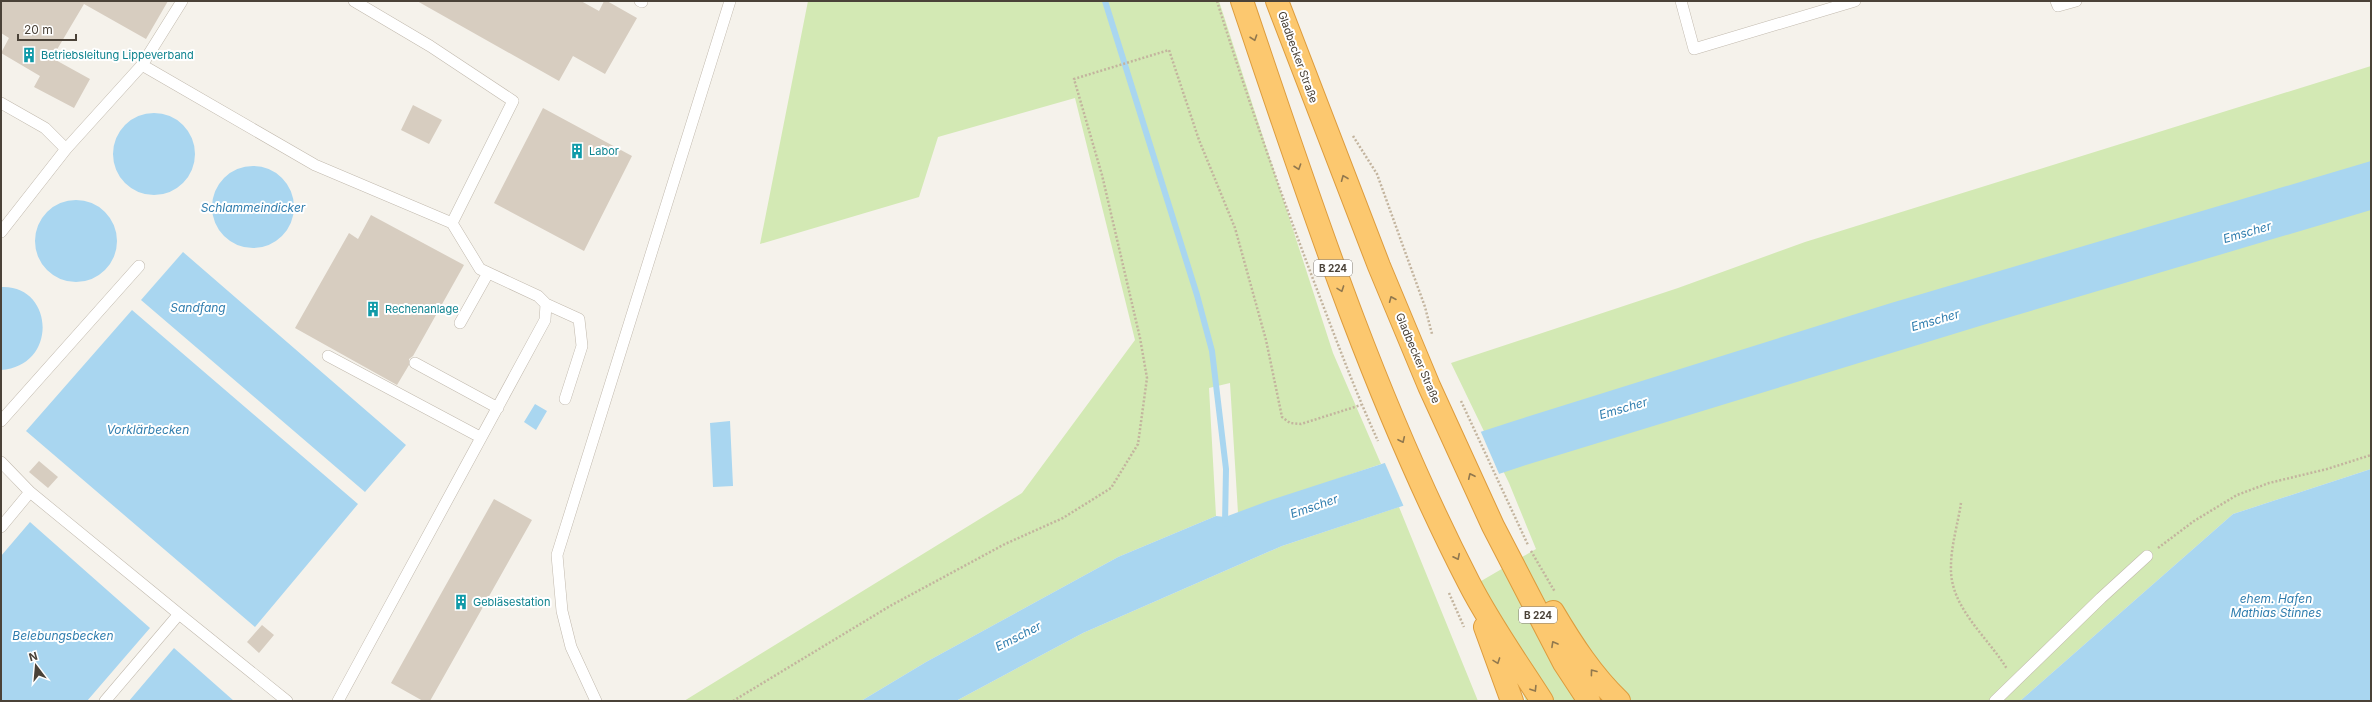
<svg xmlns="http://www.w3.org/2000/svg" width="2372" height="702" font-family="Inter,sans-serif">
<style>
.green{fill:#d3e9b4}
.water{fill:#a9d6f0}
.pier{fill:#f5f2eb}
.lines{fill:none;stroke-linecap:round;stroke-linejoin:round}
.stream{stroke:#a9d6f0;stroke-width:6}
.building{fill:#d7cdc0}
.lane-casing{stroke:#c1b9ad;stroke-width:12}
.highway-casing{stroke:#dd9c3d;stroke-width:24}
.path{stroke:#c3b49e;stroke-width:2.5;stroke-dasharray:2 2;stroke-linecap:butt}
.lane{stroke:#fff;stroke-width:11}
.highway{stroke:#fcc86f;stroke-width:22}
.oneway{stroke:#91784e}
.labels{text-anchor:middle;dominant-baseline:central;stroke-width:4;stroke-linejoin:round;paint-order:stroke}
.shield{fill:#fff;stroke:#807b74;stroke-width:1}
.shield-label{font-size:10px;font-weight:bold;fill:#4a4238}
.culture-label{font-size:11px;fill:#0d838f;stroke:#fff;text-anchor:start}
.street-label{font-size:11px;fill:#4a4238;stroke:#fff}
.water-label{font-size:12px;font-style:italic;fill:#2f7dae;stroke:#fff}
</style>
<rect width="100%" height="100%" fill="#f5f2eb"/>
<path class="green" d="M808,1H1219L1333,353L1381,464L1238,513L1230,383L1209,388L1216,516L1118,557L926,662L861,701H684L1022,493L1135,340L1075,98L938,137L919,197L760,244Z
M2371,66V469L2233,514L2020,701H1526L1476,584L1536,549L1509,483L1451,363L1678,288L1805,242Z
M1399,507L1478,701H956L1083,633L1282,546Z"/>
<path class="water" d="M113 154a41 41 0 1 1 82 0a41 41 0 1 1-82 0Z
M2371,161V210L1983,325L1526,465L1282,546L1083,633L956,701H861L926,662L1118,557L1216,516L1225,517L1268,501L1514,421L1891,303Z
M212 207a41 41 0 1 1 82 0a41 41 0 1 1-82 0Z
M35 241a41 41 0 1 1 82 0a41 41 0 1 1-82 0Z
M183,252L406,445L365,492L141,300Z
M1,287C54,284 59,366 1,370Z
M132,310L358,504L255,627L26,431Z
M535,404L547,411L536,430L524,422Z
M730,421L733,486L713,487L710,423Z
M2371,469V701H2020L2233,514Z
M30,522L150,628L87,701H1V556Z
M174,648L234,701H129Z"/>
<path class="pier" d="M1480,430L1500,476L1404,507L1384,461Z"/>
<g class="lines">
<path class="stream" d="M1105,1L1197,295L1212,351L1226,469L1225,524"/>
</g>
<path class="building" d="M1,1H168L146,39L84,4L52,58L90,79L74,108L34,87L40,76L1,53L9,38L1,33Z
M417,1H581L599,11L604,1H607L637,18L605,74L573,56L559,81Z
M413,105L442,120L429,144L401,130Z
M543,108L632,156L584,251L494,203Z
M371,215L464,265L413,356L409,359V365L397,385L295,328L349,233L358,239Z
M39,461L58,477L48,488L29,472Z
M494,499L532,520L430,701H423L391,683Z
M262,625L274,635L259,653L247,642Z"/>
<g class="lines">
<g class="lane-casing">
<path id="lane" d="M640,1L642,2
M1681,1L1694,49L1855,1
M2056,1L2058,6L2076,1
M142,65L315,165L452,223
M1,103L45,128L66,149L142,65L182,1
M1,232L66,149
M546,304L579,319L582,346L565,399
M460,323L488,273
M328,356L480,437
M415,363L498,408
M1,421L139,266
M1,462L30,492L179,614L105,701
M1,527L30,492
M179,614L287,701
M338,701L545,320L546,304L538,296L480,269L452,223L513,101L430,46L354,1
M596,701L571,647L562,611L557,555L730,1
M1995,701L2101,598L2147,556"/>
</g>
<g class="highway-casing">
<path id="highway" d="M1242,1C1309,199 1373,397 1469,583C1490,624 1517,662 1542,701
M1277,1L1379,266L1429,386L1493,526L1564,663L1589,701
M1553,612C1572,644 1592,675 1619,701
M1485,627L1512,701"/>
</g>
<path class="path" d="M1217,1C1247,97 1280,192 1316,287C1336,339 1355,391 1378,441
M1353,136L1377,174L1425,307L1432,334
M1461,401L1528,545
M1961,503C1958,523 1951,546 1951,566C1949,607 1988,637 2007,669
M2158,548L2194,521L2237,495L2269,483L2327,469L2371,455
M1531,551L1555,592
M1449,593L1464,627
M733,701L890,606L1005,544L1063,518L1111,488L1138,444L1147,378L1140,338L1102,175L1074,79L1169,50L1199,140L1235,228L1266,340L1282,417L1290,423L1301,424L1361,405"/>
<use href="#lane" class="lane"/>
<use href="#highway" class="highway"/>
</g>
<defs><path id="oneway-chevron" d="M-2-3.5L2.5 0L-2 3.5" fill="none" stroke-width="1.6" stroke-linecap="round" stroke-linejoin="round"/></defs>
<g class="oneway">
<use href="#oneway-chevron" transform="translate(1254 38) rotate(71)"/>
<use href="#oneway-chevron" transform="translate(1298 167) rotate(71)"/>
<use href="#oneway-chevron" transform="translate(1344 178) rotate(-112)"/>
<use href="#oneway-chevron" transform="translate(1341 289) rotate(70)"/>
<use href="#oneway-chevron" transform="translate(1392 299) rotate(-113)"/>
<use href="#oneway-chevron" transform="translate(1402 440) rotate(65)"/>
<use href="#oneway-chevron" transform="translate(1471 476) rotate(-115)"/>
<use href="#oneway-chevron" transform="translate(1457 557) rotate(64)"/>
<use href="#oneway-chevron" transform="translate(1554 644) rotate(-119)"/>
<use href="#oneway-chevron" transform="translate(1497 661) rotate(70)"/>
<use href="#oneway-chevron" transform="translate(1593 672) rotate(-127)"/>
<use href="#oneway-chevron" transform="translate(1534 689) rotate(58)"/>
</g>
<defs>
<g id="building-bare" transform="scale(1.2)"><path d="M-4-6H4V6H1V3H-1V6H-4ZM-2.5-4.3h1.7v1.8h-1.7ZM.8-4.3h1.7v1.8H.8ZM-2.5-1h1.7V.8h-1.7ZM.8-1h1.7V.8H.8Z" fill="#0f9aa8" stroke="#fff" stroke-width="2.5" paint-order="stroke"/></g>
</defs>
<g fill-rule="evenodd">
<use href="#building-bare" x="29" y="55"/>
<use href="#building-bare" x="577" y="151"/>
<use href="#building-bare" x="373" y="309"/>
<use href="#building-bare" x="461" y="602"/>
</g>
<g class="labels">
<g class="shield">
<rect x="1314" y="260" width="38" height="16" rx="3"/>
<rect x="1519" y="607" width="38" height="16" rx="3"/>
</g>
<g class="shield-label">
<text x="1333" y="268">B 224</text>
<text x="1538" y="615">B 224</text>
</g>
<g class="culture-label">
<text x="41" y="55">Betriebsleitung Lippeverband</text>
<text x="589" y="151">Labor</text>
<text x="385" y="309">Rechenanlage</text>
<text x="473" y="602">Gebläsestation</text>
</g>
<g class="street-label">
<text transform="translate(1298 57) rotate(70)">Gladbecker Straße</text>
<text transform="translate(1418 358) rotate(67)">Gladbecker Straße</text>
</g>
<g class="water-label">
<text x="253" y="207">Schlammeindicker</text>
<text transform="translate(2247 232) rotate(-16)">Emscher</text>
<text x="198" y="307">Sandfang</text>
<text transform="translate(1935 320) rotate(-16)">Emscher</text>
<text transform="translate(1623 408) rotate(-16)">Emscher</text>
<text x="148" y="429">Vorklärbecken</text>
<text transform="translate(1314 506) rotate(-19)">Emscher</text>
<text x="2276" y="598">ehem. Hafen<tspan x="2276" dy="14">Mathias Stinnes</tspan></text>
<text x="63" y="635">Belebungsbecken</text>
<text transform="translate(1018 636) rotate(-27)">Emscher</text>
</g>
</g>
<rect width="2372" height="702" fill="none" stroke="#4a4238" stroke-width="4"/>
<g transform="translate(36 666) rotate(344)" stroke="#ffffff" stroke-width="3" paint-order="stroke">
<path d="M0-3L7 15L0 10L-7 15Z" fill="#4a4238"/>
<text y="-6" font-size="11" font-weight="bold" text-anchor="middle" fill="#4a4238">N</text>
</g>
<path d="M18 34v6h58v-6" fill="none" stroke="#4a4238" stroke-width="2"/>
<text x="24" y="34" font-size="12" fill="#4a4238" stroke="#ffffff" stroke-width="3" paint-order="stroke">20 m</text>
</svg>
